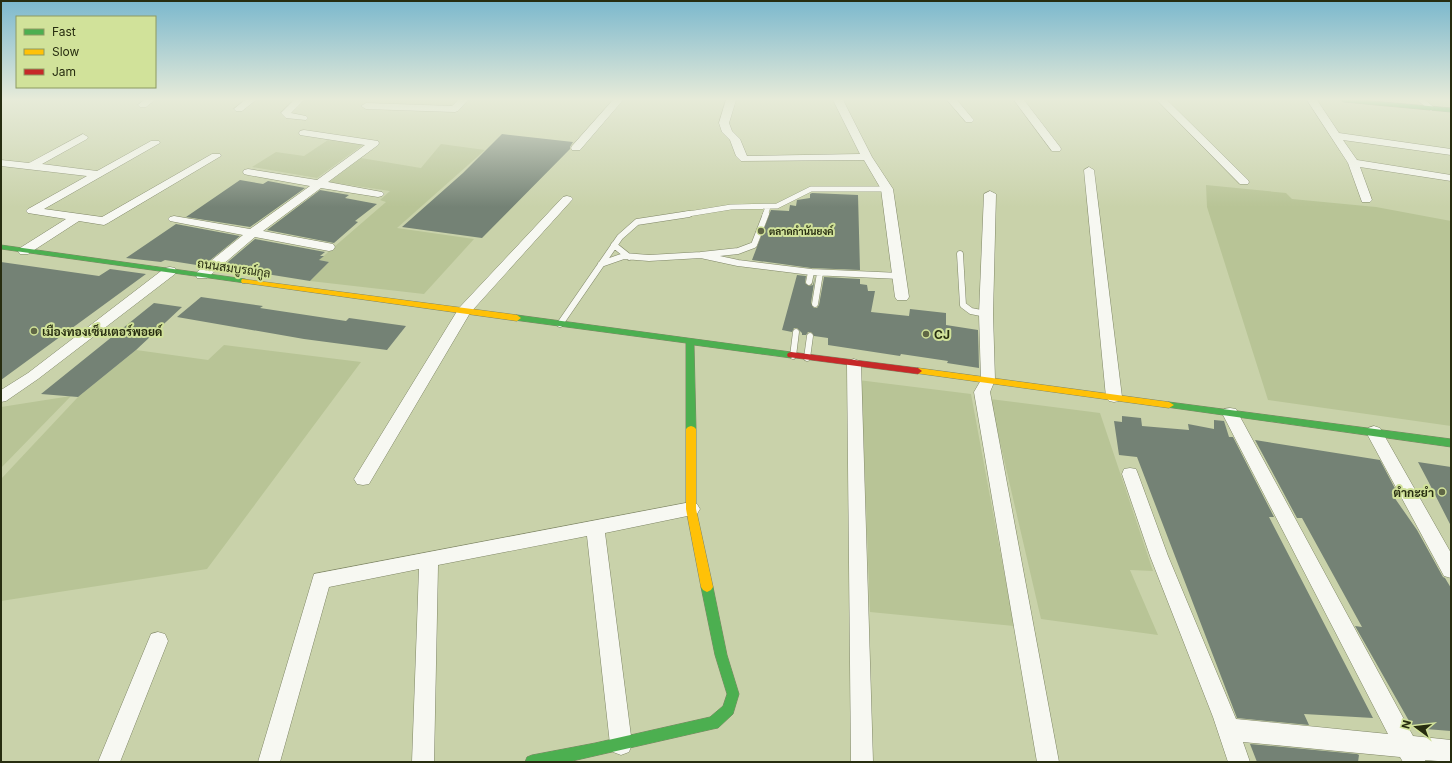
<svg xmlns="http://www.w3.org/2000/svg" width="1452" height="763" font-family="Inter,Sarabun,sans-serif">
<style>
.green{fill:#b8c496}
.building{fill:#748275}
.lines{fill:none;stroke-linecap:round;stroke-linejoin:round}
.lane-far1-casing{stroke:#7f8666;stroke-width:5.5}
.lane-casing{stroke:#7f8666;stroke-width:7}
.street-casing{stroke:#7f8666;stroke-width:1}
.fast-casing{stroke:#7f8666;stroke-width:1}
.slow-casing{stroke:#7f8666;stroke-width:1}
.jam-casing{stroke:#7f8666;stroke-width:1}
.lane-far1{stroke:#f7f8f2;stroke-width:5}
.lane{stroke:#f7f8f2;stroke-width:6}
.street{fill:#f7f8f2;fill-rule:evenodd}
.fast{fill:#4caf50;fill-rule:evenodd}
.slow{fill:#ffc107;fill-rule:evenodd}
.jam{fill:#c62828;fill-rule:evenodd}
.poi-dot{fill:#606746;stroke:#d1e29a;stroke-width:1.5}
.labels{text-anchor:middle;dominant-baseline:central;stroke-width:4;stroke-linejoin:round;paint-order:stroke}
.far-poi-label{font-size:10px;font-weight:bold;fill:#272d10;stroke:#d1e29a;text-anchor:start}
.street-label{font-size:12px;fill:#272d10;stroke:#d1e29a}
.poi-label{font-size:12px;font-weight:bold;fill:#272d10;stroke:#d1e29a;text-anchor:start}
</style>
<rect width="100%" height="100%" fill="#c9d2aa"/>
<path class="green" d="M328,140L363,145L317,178L252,167L276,152L304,156Z
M441,144L485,150L397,228L474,239L424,294L310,281L329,262L319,260L386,202L380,200L390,191L329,182L361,158L421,168Z
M1206,185L1286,193L1292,199L1376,207L1451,221V426L1268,400L1207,207Z
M224,345L361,362L207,569L1,601V479L78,397L136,350L208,360Z
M858,380L971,394L1014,626L870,612L863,426Z
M71,396L1,468V407Z
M990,399L1100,413L1153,571L1130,570L1158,635L1041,619Z"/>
<path class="building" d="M502,134L573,142L570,147V149L482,238L402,227L463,173Z
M240,180L263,184L268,181L305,188L250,227L186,217Z
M320,190L349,195L345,198L377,204L355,221L358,222L334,243L267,230Z
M812,193L858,195L860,270L811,268L752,260L771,210L789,211L790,205L796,206L797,200L810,198V194Z
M176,224L240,236L203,266L165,260L161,262L126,258Z
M255,239L325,252L320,256H324L319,260L329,262L310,281L222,267Z
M1,262L99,276L110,269L146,274L1,380Z
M797,275L806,276L805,283L809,286L813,285L815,277L811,303L814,308H817L819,305L824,277L860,279V284L867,285L868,291H875L871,312L909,316L910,309L946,313V325L978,330L979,368L947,363L948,361L901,354L900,356L828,345V338L814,336L811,332H808L806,335H802V333L797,328H794L792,332L782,330Z
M201,297L263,306L260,308L346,321L349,318L406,326L387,350L304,339L177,317Z
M154,303L182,307L136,350L78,397L41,394Z
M1122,416L1141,418L1142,426L1189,430L1188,424L1214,429V420L1224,421L1229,437H1233L1274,517H1269L1373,718L1304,714L1309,725L1237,718L1137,457L1119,455L1114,421L1122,422Z
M1255,440L1380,460L1400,498L1394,497L1417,530L1443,577L1445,578L1451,588V731L1413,728L1355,626L1362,627L1302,518H1297Z
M1418,462L1451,467V526L1427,479Z
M1250,744L1357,754L1359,755L1358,762H1257Z"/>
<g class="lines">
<g class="lane-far1-casing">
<path id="lane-far1" d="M1421,100L1431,108
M682,215L731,207L777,206L811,189H887
M765,215L768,207"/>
</g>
<g class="lane-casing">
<path id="lane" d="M614,245L629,257
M960,254L963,305L971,311L986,314
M701,255L738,263L811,272L900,276
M601,264L624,256L649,258L701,255L738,251L754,245L766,214
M809,282L811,272
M815,304L820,273
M560,324L620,237L637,222L689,214
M793,356L796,332
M807,358L810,336"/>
</g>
<g class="street-casing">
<path id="street" d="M144,100H155L146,107H140L138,105Z
M245,100H256L242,111H236L234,109Z
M294,100H304L291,113L306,116L308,118L306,120L286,118L281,113Z
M458,100H468L458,111L455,112L366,109L361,106L366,103L452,106Z
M613,100H623L580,150H572L571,148L572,146Z
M726,100H736L729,123L732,131L740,139L747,156L860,154L833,100H843L872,157L893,189L909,297L907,300H897L895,297L881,189L864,160L741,161L736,156L730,140L722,132L719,123Z
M947,100H957L972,118L974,120L972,122H966Z
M1014,100H1024L1060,147L1061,149L1060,151H1052Z
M1157,100H1167L1248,180L1249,182L1248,184H1240Z
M1307,100H1317L1339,133L1451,149V155L1343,140L1357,160L1451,175V181L1360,167L1372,200L1370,202H1362L1348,163Z
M304,130L378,141L379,143L378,145L328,182L382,192L384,194L382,196L378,197L321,188L263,231L333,244L335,247L333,250L329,251L255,237L207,278H197L196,275L197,272L243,235L170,221L168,219L170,217L174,216L250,229L310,186L248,175L244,174L243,172L244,170L248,169L317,180L365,145L300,135L299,133L300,131Z
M83,134L88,137L87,139L42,164L97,171L151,141H159L160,143L44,209L102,217L212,154H220L221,156L108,223L104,225L79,221L28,254H20L18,251L20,248L66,219L28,213L26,211L28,209L87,176L1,166V160L29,163Z
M1089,167L1094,170L1122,397L1119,401L1114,402L1109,401L1106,397L1084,170Z
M990,191L996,194L993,314L995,380L990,392L1059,762H1037L974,392L981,380L979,314L984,194Z
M567,196L571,197L573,199L571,201L470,313L369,484L363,485L357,484L354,479L357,474L459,308L563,197Z
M170,267L175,268L176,271L175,274L38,379L6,401L1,402V390L28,373L165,268Z
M854,359L859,361L861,364L873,762H851L847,364L849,361Z
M1230,408L1236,409L1238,413L1413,736L1451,740V762L1425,760L1426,762H1403L1400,757L1243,742L1250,762H1228L1213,717L1150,556L1122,474L1124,469L1130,468L1136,469L1138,474L1168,556L1236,719L1388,734L1222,413L1224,409Z
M1374,426L1380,428L1451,553V578L1444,576L1366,432L1368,428Z
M691,502L697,504L700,509L697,514L605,533L632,744L629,752L621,755L613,752L610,744L587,536L438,565L434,762H412L419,569L329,587L280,762H258L314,574Z
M158,632L165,634L168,641L120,762H98L151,634Z"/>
</g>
<g class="fast-casing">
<path id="fast" d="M1341,100H1361L1451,108V112L1344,102Z
M1,245L245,279L249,281L245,283L1,249Z
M517,315L791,352L795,355L791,358L694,345L696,429L694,431H688L686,429V343L514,320L513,318Z
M1169,402L1451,439V447L1166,407L1164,405Z
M707,582L711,584L713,587L727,655L739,694L733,714L718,728L713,729L568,762H525L527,757L532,755L595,743L710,717L723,706L727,694L715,655L701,587L703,584Z"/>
</g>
<g class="slow-casing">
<path id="slow" d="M242,279L517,315L521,318L517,321L245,283H242L241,281Z
M918,368L1169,402L1174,405L1169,408L915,373L914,371Z
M691,426L694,427L696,429V509L713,587L711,590L707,592L703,590L701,587L686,509V429L688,427Z"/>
</g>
<g class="jam-casing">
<path id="jam" d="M791,352L918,368L922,371L918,374L788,357L787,355L788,353Z"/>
</g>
<use href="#lane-far1" class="lane-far1"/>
<use href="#lane" class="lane"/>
<use href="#street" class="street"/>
<use href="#fast" class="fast"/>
<use href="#slow" class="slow"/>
<use href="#jam" class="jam"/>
</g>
<linearGradient id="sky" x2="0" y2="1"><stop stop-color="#7bb8cd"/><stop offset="0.48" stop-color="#e7ebd9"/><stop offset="1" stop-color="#e7ebd9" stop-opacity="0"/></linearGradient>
<rect width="1452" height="207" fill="url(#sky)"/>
<g class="poi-dot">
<circle cx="761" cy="231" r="4"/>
<circle cx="34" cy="331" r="4"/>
<circle cx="926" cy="334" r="4"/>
<circle cx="1442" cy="492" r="4"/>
</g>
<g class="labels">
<g class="far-poi-label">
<text x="769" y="231">ตลาดกำนันยงค์</text>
</g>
<g class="street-label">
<text transform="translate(234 268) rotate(8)">ถนนสมบูรณ์กูล</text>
</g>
<g class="poi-label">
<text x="42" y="331">เมืองทองเซ็นเตอร์พอยด์</text>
<text x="934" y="334">CJ</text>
<text x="1434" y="492" text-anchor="end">ตำกะยำ</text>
</g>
</g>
<rect width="1452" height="763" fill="none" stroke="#272d10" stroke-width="4"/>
<rect x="16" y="16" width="140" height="72" fill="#d1e29a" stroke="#8d9a63"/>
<rect x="24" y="29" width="20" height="6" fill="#4caf50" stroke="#8d9a63"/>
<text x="52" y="36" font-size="12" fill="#272d10">Fast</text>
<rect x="24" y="49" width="20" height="6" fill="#ffc107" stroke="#8d9a63"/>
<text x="52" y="56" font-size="12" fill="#272d10">Slow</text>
<rect x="24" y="69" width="20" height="6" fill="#c62828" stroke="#8d9a63"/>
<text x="52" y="76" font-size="12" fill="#272d10">Jam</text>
<g transform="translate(1416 727) rotate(285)" stroke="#d1e29a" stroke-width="3" paint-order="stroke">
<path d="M0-3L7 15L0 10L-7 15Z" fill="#272d10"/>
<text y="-6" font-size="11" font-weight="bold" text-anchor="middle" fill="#272d10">N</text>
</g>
</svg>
